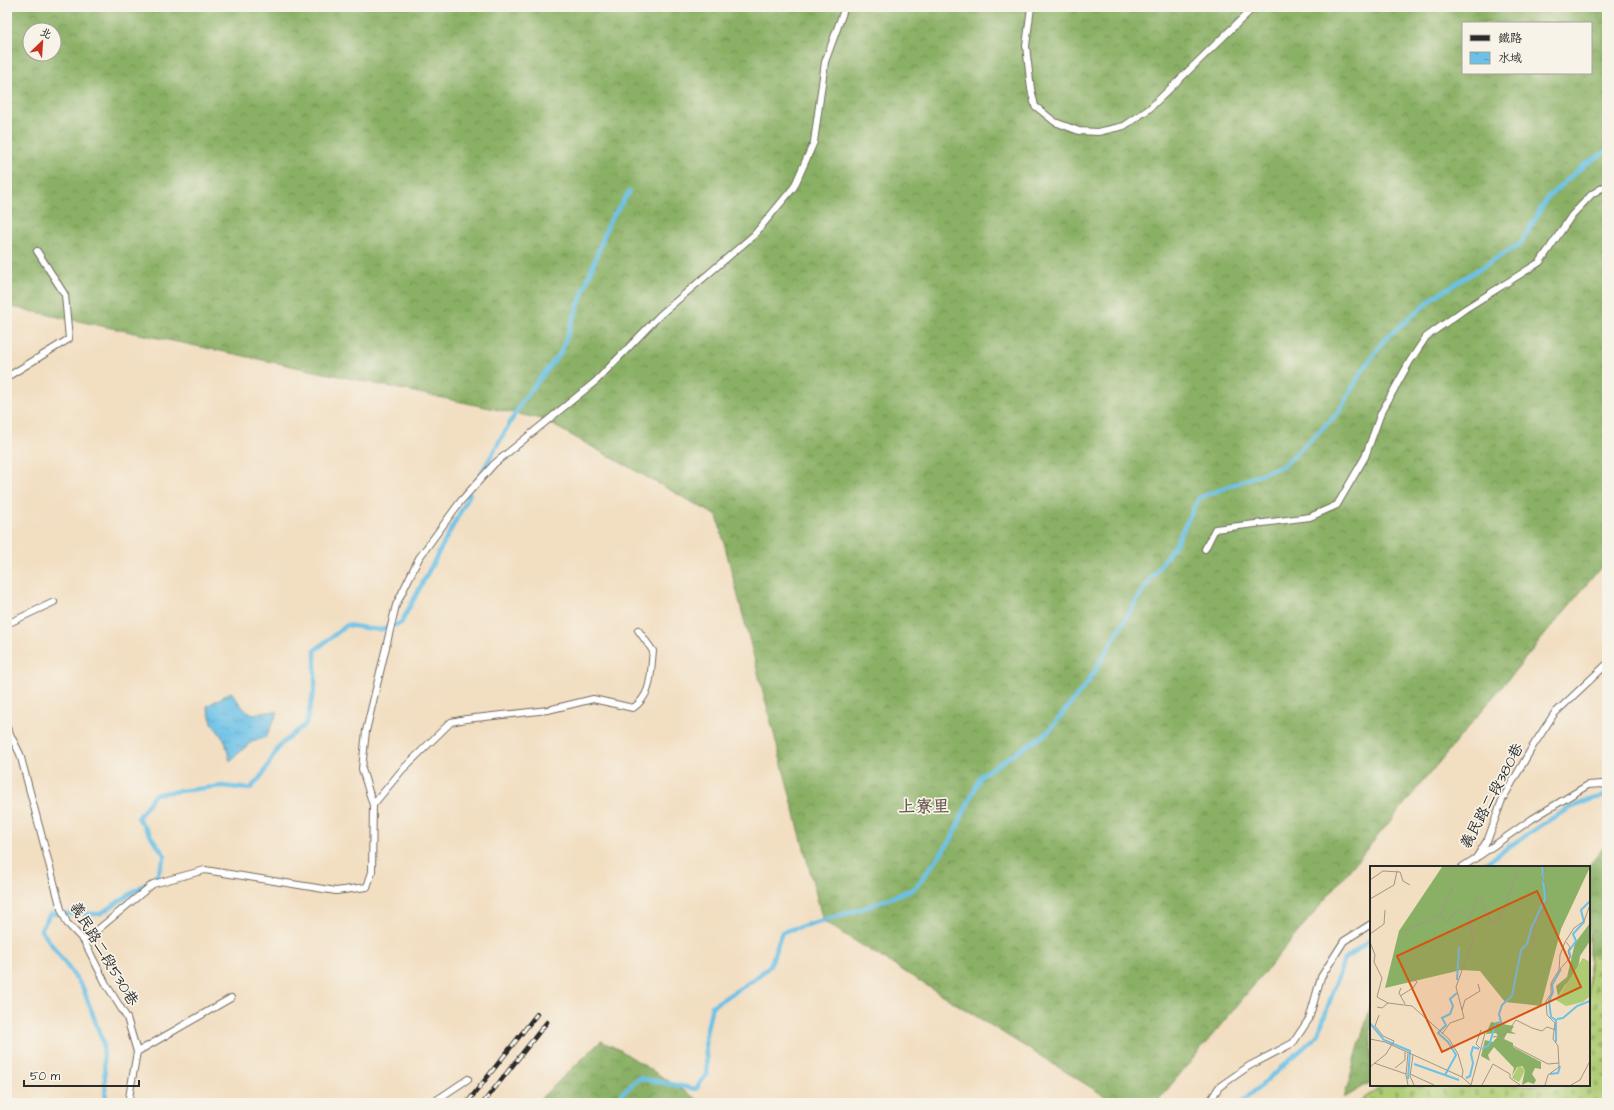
<svg xmlns="http://www.w3.org/2000/svg" width="1614" height="1110" font-family="'Architects Daughter','LXGW WenKai TC',sans-serif">
<style>
.forest{fill:url(#forest-crowns);stroke:#5a6e48;fill-rule:evenodd}
.cemetery{fill:url(#cemetery-stones);stroke:#6c7c4f}
.water{fill:url(#water-ripples);stroke:#4b7689}
.lines{fill:none;stroke-linecap:round;stroke-linejoin:round}
.stream{stroke:#6bc1e7;stroke-width:4.5}
.service-casing{stroke:#716a60;stroke-width:8}
.service{stroke:#fff;stroke-width:6}
.rail-casing{stroke:#2b2b2b;stroke-width:4.5}
.rail{stroke:#f7f3e8;stroke-width:3;stroke-dasharray:9;stroke-linecap:butt}
.labels{text-anchor:middle;dominant-baseline:central;stroke-width:3.5;stroke-linejoin:round;paint-order:stroke}
.street-label{font-size:15px;fill:#2b2b2b;stroke:#f7f3e8}
.quarter-label{font-size:17px;font-weight:bold;fill:#6b5a50;stroke:#f7f3e8}
.inset-river{fill:none;stroke:#6bc1e7;stroke-width:2}
.inset-road{fill:none;stroke:#a29685;stroke-width:1}
.view{fill:#d5540f;fill-opacity:0.15;stroke:#d5540f;stroke-width:2}
.inset-edge{fill:none;stroke:#2b2b2b;stroke-width:2}
</style>
<defs>
<pattern id="forest-crowns" width="20" height="18" patternUnits="userSpaceOnUse"><rect width="20" height="18" fill="#8ab065"/><path d="M2 6a3 3 0 1 1 6 0M12 15a3 3 0 1 1 6 0" fill="none" stroke="#718f53"/></pattern>
<pattern id="cemetery-stones" width="16" height="16" patternUnits="userSpaceOnUse"><rect width="16" height="16" fill="#aecc73"/><path d="M2 7V4a2 2 0 0 1 4 0v3zM10 15v-3a2 2 0 0 1 4 0v3z" fill="#96af64"/></pattern>
<pattern id="water-ripples" width="26" height="14" patternUnits="userSpaceOnUse"><rect width="26" height="14" fill="#6bc1e7"/><path d="M2 4q2-2 4 0t4 0M15 11q2-2 4 0t4 0" fill="none" stroke="#589dbb"/></pattern>
</defs>
<rect width="100%" height="100%" fill="#f7f3e8"/>
<filter id="ink" filterUnits="userSpaceOnUse"><feTurbulence type="fractalNoise" baseFrequency=".025" numOctaves="2"/><feDisplacementMap in="SourceGraphic" scale="8" xChannelSelector="R" yChannelSelector="G"/><feConvolveMatrix kernelMatrix="1 2 1 2 8 2 1 2 1" color-interpolation-filters="sRGB"/></filter>
<filter id="wash" filterUnits="userSpaceOnUse"><feTurbulence type="fractalNoise" baseFrequency=".012" numOctaves="4" result="noise"/><feDisplacementMap in="SourceGraphic" scale="16" xChannelSelector="R" yChannelSelector="G"/><feGaussianBlur stdDeviation="0.9" result="paint"/><feColorMatrix in="noise" values="0 0 0 0 0 0 0 0 0 0 0 0 0 0 0 0 0 1.4 0 .05"/><feComposite in="paint" operator="in"/></filter>
<g filter="url(#wash)">
<rect width="100%" height="100%" fill="#f2dec1"/>
<path class="forest" d="M7,7H1607V560L1156,1103H1116L823,921L717,516L542,419L7,306ZM1463,23H1591V73H1463ZM30,30H54V54H30Z
M1607,843V996L1589,1000L1588,867Z
M1371,1004V1082L1344,1098Z
M601,1041L620,1050L703,1103H536Z"/>
<path class="cemetery" d="M1607,945V1103H1356L1385,1085H1589V957Z"/>
<path class="water" d="M231,692L244,709L253,714L263,712H278L266,737L250,743L230,761L225,741L212,723L207,706Z"/>
<g class="lines">
<path class="stream" d="M478,479L523,400L561,352L609,222L629,192
M1480,867C1511,846 1571,799 1607,796
M106,1103L103,1042L83,988L41,930L50,914H100L157,876L165,856L138,818L155,794L222,786L250,789L263,774L280,745L306,724L315,686V650L347,625L379,630L401,623L470,494
M611,1103L639,1078L696,1089L707,1074L705,1038L712,1006L752,981L770,966L782,932L865,908L915,888L951,840L981,775L1047,733L1088,682L1141,593L1176,543L1199,498L1284,465L1339,412L1360,374L1385,339L1434,297L1521,243L1548,197L1584,165L1607,151
M1241,1103L1318,1035L1344,960L1371,939"/>
</g>
</g>
<g filter="url(#ink)">
<g class="lines">
<g class="service-casing">
<path id="service" d="M1031,7L1026,46L1031,89L1035,106L1055,122L1079,131L1098,132L1124,126L1149,109L1254,7
M7,377L69,339L65,295L37,251
M1205,549L1215,529L1310,517L1337,505L1365,457L1381,413L1410,361L1426,337L1465,309L1540,262L1572,215L1592,194L1607,185
M7,624L54,602
M7,728L20,754L61,909L67,923L84,941L106,984L127,1018L137,1052L128,1103
M373,805L362,769L366,731L396,605L419,558L460,502L494,464L596,381L660,315L754,235L794,187L814,142L825,62L845,7
M1479,856L1532,819L1588,785L1602,784L1607,786
M1462,867L1476,858L1488,839L1502,800L1533,746L1554,714L1607,664
M84,941L153,884L205,870L336,891L367,887L372,872L373,805L402,770L451,722L466,719L548,710L593,699L633,708C653,694 650,674 653,651L638,630
M137,1052L231,998
M432,1103L468,1079
M1209,1103L1219,1087L1249,1066L1293,1043L1309,1019L1321,977L1344,941L1371,924"/>
</g>
<use href="#service" class="service"/>
<g class="rail-casing">
<path id="rail" d="M467,1103L537,1014
M483,1103L547,1022"/>
</g>
<use href="#rail" class="rail"/>
</g>
</g>
<g class="labels">
<g class="street-label">
<text transform="translate(1492 796) rotate(-62)">義民路二段380巷</text>
<text transform="translate(104 954) rotate(59)">義民路二段530巷</text>
</g>
<g class="quarter-label">
<text x="924" y="807">上寮里</text>
</g>
</g>
<g transform="translate(1370 866)">
<rect width="220" height="220" fill="#f2dec1"/>
<path d="M149,199L155,204L149,216L142,212Z" fill="#aecc73"/>
<path d="M72,1H220L191,63L171,140L135,136L110,105L91,104L15,122L29,65ZM220,57V75L210,90L207,110L195,119L188,130L186,120L197,111L205,77ZM121,156L144,160L141,165L146,168L137,167L134,173L143,177V181L171,196V203L165,202L162,208L166,214L164,218L158,216L152,219L155,204L152,200L147,201L142,210L144,202L124,181L118,189L120,195L111,190L115,174L123,176L128,170L126,167L116,168Z" fill="#8ab065"/>
<path d="M213,92L220,96V130L213,136L196,140L186,134Z" fill="#aecc73"/>
<path class="inset-river" d="M201,92L199,85L206,75L203,68L214,56L211,44L220,35M87,114L89,81M187,153L193,152L207,140L220,135M0,157L14,174L40,185L38,213M186,176V154L181,151L179,135L183,126L182,119L191,103M112,183L119,179L126,157L131,156L129,148L132,139L142,130L151,84L157,78L161,63L175,33L172,1M44,198L89,214M180,208L188,207L190,200M75,209L86,189L78,176L68,167L76,159L72,152L80,148L83,140L80,133L87,127M96,212L100,210L103,197L101,188L103,181L109,183"/>
<path class="inset-road" d="M0,14L13,5L30,6L33,15L40,19M85,17L70,49L76,56L88,45H91L100,53M0,33L24,19L27,5M0,45V65M34,65L70,49M0,68L14,58L15,44M0,76L5,89L4,96L12,112L7,131L18,137L42,140L79,173L88,188L93,205L92,211M153,89L163,79L164,61L177,35L176,20L172,11L175,6L174,1M190,103L200,92L198,85L200,81L196,76M31,122L29,127L35,138M30,130L43,122L47,116L40,110M7,141L12,142L18,137M92,144L86,121L103,74L100,53L106,34L111,33L121,57H127L137,36L148,1M72,168L80,157L94,152L92,144L95,134L110,125L108,118M123,171L135,169L146,154L162,162L172,165L177,161L186,164M0,173L15,176L92,211L101,219M143,180L178,198L189,197M110,182L106,178L111,164M43,189L40,210L44,219M4,197L36,208M0,201L16,188L24,175L13,170L5,160L9,149M25,202L35,194V186M40,208L64,219M38,219L36,209L38,187M101,219L115,167M112,219L123,198L140,208V212L150,219M175,219L178,209L189,201L188,180L183,173L185,157L177,149L176,135L181,128V117L189,104L190,89L195,76L204,62L214,55L220,39M201,219L210,214L220,195"/>
<path class="view" d="M167,25L211,121L72,186L27,90Z"/>
<rect width="220" height="220" class="inset-edge"/>
</g>
<rect width="1614" height="1110" fill="none" stroke="#f7f3e8" stroke-width="24"/>
<rect x="1462" y="22" width="130" height="52" fill="#f7f3e8" stroke="#a5a39c"/>
<rect x="1470" y="35" width="20" height="6" fill="#2b2b2b" stroke="#a5a39c"/>
<text x="1498" y="42" font-size="12" fill="#2b2b2b">鐵路</text>
<rect x="1470" y="52" width="20" height="12" fill="url(#water-ripples)" stroke="#a5a39c"/>
<text x="1498" y="62" font-size="12" fill="#2b2b2b">水域</text>
<g transform="translate(42 42) rotate(25)"><circle r="19" fill="#f7f3e8" stroke="#a5a39c"/>
<path d="M0-3L7 15L0 10L-7 15Z" fill="#c8321e"/>
<text y="-6" font-size="11" font-weight="bold" text-anchor="middle" fill="#2b2b2b">北</text>
</g>
<path d="M24 1080v6h115v-6" fill="none" stroke="#2b2b2b" stroke-width="2"/>
<text x="30" y="1080" font-size="12" fill="#2b2b2b" stroke="#f7f3e8" stroke-width="3" paint-order="stroke">50 m</text>
</svg>
